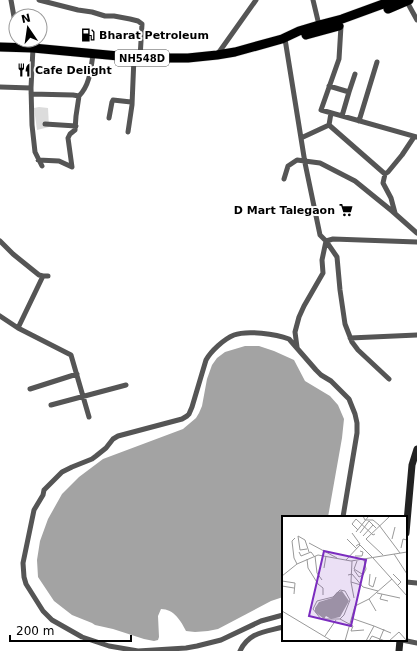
<svg xmlns="http://www.w3.org/2000/svg" width="417" height="651" font-family="'DejaVu Sans',sans-serif">
<style>
.green{fill:#dcdcdc}
.water{fill:#a3a3a3}
.lines{fill:none;stroke-linecap:round;stroke-linejoin:round}
.highway-casing{stroke:#dbdbdb;stroke-width:10}
.street{stroke:#555;stroke-width:5}
.secondary{stroke:#222;stroke-width:7}
.highway{stroke:#000;stroke-width:9}
.labels{text-anchor:middle;dominant-baseline:central;stroke-width:4;stroke-linejoin:round;paint-order:stroke}
.shield{fill:#fff;stroke:#4c4c4c;stroke-width:1}
.shield-label{font-size:10px;font-weight:bold;fill:#000}
.poi-label{font-size:11px;font-weight:bold;fill:#000;stroke:#fff;text-anchor:start}
.inset-road{fill:none;stroke:#999;stroke-width:1}
.view{fill:#7b2cbf;fill-opacity:0.15;stroke:#7b2cbf;stroke-width:2}
.inset-edge{fill:none;stroke:#000;stroke-width:2}
</style>
<rect width="100%" height="100%" fill="#fff"/>
<path class="green" d="M39,107L48,108L49,127L37,130L34,108Z"/>
<path class="water" d="M245,346H259L274,351L294,360L305,381L330,396L338,405L344,419L342,438L328,517H283V597L271,601L218,629L208,631L195,632L186,631C181,621 174,609 161,609L158,616L159,637L158,640L154,641L144,639L113,629L95,625L92,623L72,615L54,601L38,577L37,560L40,541L48,519L62,494L79,477L103,459L183,429L196,418L199,413L202,406L207,379L212,365L217,358L225,352Z"/>
<g class="lines">
<g class="highway-casing">
<path id="highway" d="M388,9L409,0
M306,35L339,26
M0,47L33,48L140,58H188L217,55L235,52L282,39L299,31L319,25L342,19L394,0"/>
</g>
<path class="street" d="M11,0L16,28
M39,0L78,10L92,12L105,16H114L130,19L138,21L142,24L140,58
M313,0L319,25
M406,0L417,20
M341,26L339,59L321,110L417,137
M285,39L305,163L320,235L326,241L333,239L417,242
M33,48L31,88L32,125L35,152L42,166
M217,55L256,0
M329,86L349,92L342,116
M0,87L31,88
M349,92L355,74
M31,94L73,95L79,96C90,85 91,68 93,54
M331,113L329,125L385,174L388,172L402,155L414,137
M109,118L112,102L113,100L131,102
M359,121L377,62
M45,124L76,126
M128,132L132,105L134,57
M301,138L329,125
M38,160L59,161L72,167L68,138L70,134L75,130L76,116L79,96
M385,174L383,183L391,198L395,213
M284,179L288,166L297,160L320,163L355,181L392,211L417,233
M0,241L13,254L39,275L43,276H48
M326,241L337,257L340,290L345,324L352,342L358,350L389,379
M43,276L18,328L71,355L89,417
M0,316L18,328
M350,338L417,335
M297,347L295,332L299,317L304,306L323,273L322,260L326,241
M30,389L77,374
M51,405L126,385
M406,582L417,583
M283,615L261,621L221,640L197,646L186,648L138,651L109,646L82,637L52,620L43,611L26,584L24,577L23,563L34,510L43,495L44,490L62,472L72,467L92,459L96,456L106,448L113,439L118,436L182,419L187,416L189,414L192,407L206,360C211,351 224,339 234,335C247,330 276,334 289,339L316,370L321,375L331,381L349,399L355,414L357,423V433L343,517
M402,640L417,643
M240,651C249,632 265,632 283,627"/>
<path class="secondary" d="M406,533L412,465L417,449
M399,651L400,640"/>
<use href="#highway" class="highway"/>
</g>
<defs>
<g id="fuel-bare" transform="scale(1.08)"><path d="M-5.5-6h7V0h2V4h1.3V-2.5L3-4.5l.8-.8L6-3V5H2.5V1h-1V6h-7ZM-4.2-4.7v3.2H.2V-4.7Z" fill="#000" stroke="#fff" stroke-width="2.5" paint-order="stroke"/></g>
<g id="restaurant-bare" transform="scale(1.08)"><path d="M-5-6h1v4h1v-4h1v4h1v-4h1v5L-1.5 .5V6h-2V.5L-5-1ZM5-6V6H3V1.5H1.5Q1.5-4 5-6Z" fill="#000" stroke="#fff" stroke-width="2.5" paint-order="stroke"/></g>
<g id="supermarket-bare" transform="scale(1.08)"><path d="M-6-5.5h2.5l.6 2H6L4.5 2H-2.5L-4.4-4H-6ZM-1.5 3.2a1.3 1.3 0 1 0 .1 0ZM3 3.2a1.3 1.3 0 1 0 .1 0Z" fill="#000" stroke="#fff" stroke-width="2.5" paint-order="stroke"/></g>
</defs>
<g fill-rule="evenodd">
<use href="#fuel-bare" x="88" y="35"/>
<use href="#restaurant-bare" x="24" y="70"/>
<use href="#supermarket-bare" x="346" y="210"/>
</g>
<g class="labels">
<rect class="shield" x="115" y="50" width="54" height="16" rx="3"/>
<g class="shield-label">
<text x="142" y="58">NH548D</text>
</g>
<g class="poi-label">
<text x="99" y="35">Bharat Petroleum</text>
<text x="35" y="70">Cafe Delight</text>
<text x="335" y="210" text-anchor="end">D Mart Talegaon</text>
</g>
</g>
<g transform="translate(282 516)">
<rect width="125" height="125" fill="#fff"/>
<path d="M60,75L67,85L58,101L49,103L44,100L42,103L33,96V92L37,86L50,82L55,76Z" fill="#a3a3a3"/>
<path class="inset-road" d="M81,0L83,4H91L97,9L118,37M74,3L91,19L93,18M74,3L70,8L76,14M74,16L86,1M70,17L78,28M78,17L87,5L94,12M81,20L91,9M13,22L10,25L12,42L15,48M65,23L75,33M110,23L113,11M27,27L55,42M74,30L77,28L90,41M119,32L121,23L125,24M25,33L18,34L16,20L23,24L27,36M17,36L19,40L29,36L32,40M112,38L125,58M101,39L84,23L108,0M33,40L35,57L40,64M73,40H80L81,36L78,35M91,42L125,80M25,43L26,52L36,68M64,44L78,29M70,45L69,66L79,69M75,45L72,53L80,58M42,52L44,40M72,54L77,61L81,59L84,53L82,44M88,58L87,69L91,71L94,61M111,58L119,66L116,69M66,59L70,58L81,71L96,75M0,60L15,48L36,39L69,45L125,36M0,65L13,67L12,78M69,66L72,82M36,68L41,72V79M0,70L12,72M95,77L118,82M100,78L98,83L106,85M87,83L94,95M0,95L50,125M69,102L92,110L84,125M58,103H39L31,93L35,85L51,81L58,74L63,75L68,84L62,99L58,103L71,110L69,115M92,110L109,117M69,115L82,114M43,120L54,104M63,125L73,90L87,83L110,63M87,125L90,120L103,125M97,125L102,113M107,125L117,116L125,125"/>
<path class="view" d="M42,35L84,44L69,110L27,100Z"/>
<rect width="125" height="125" class="inset-edge"/>
</g>
<g transform="translate(28 28) rotate(347)"><circle r="19" fill="#ffffff" stroke="#999999"/>
<path d="M0-3L7 15L0 10L-7 15Z" fill="#000000"/>
<text y="-6" font-size="11" font-weight="bold" text-anchor="middle" fill="#000000">N</text>
</g>
<path d="M10 635v6h121v-6" fill="none" stroke="#000000" stroke-width="2"/>
<text x="16" y="635" font-size="12" fill="#000000" stroke="#ffffff" stroke-width="3" paint-order="stroke">200 m</text>
</svg>
